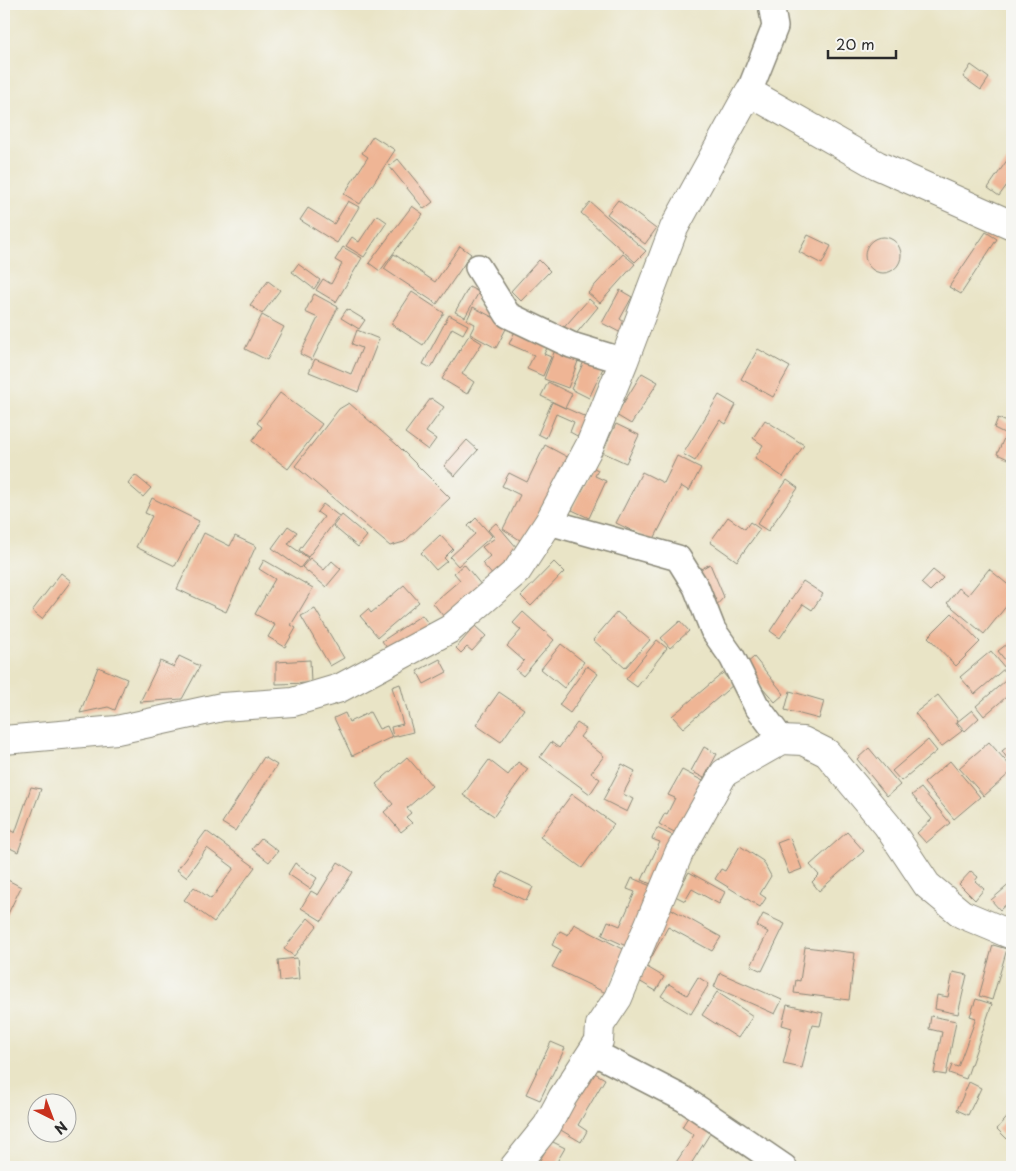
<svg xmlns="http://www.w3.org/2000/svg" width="1016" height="1171" font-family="'Playpen Sans',sans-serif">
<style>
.building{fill:#efb595}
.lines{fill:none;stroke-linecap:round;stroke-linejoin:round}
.street-casing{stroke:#8a8878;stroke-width:28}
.secondary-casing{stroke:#8a8878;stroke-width:30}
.street{stroke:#fff;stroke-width:25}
.secondary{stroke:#fff;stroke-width:28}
</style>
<rect width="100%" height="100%" fill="#f6f6f2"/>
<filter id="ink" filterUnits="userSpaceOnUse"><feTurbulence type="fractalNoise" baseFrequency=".02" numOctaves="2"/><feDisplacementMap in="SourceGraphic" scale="10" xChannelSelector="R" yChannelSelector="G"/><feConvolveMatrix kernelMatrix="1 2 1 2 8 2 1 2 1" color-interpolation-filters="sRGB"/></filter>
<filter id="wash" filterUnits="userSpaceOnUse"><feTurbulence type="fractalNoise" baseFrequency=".0096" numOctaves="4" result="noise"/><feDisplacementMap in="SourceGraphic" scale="20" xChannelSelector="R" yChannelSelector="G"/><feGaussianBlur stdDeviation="1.12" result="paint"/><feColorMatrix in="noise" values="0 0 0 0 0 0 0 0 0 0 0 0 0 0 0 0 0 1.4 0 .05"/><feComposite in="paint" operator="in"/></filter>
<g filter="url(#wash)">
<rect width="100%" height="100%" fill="#e9e4c6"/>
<g id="blocks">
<path class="building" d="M971,65L989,78L981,90L963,77Z
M373,136L395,150L360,204L344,194L368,157L362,153Z
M1012,153V178L999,196L988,188Z
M398,159L433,202L424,209L389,166Z
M618,200L656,229L645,244L607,214Z
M348,201L359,207L337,243L300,220L308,208L334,224Z
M590,202L646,251L635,262L581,213Z
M412,206L423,214L380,271L369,263Z
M377,215L387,222L364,257L346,246L352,237L359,242Z
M986,232L997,239L961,294L949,287Z
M808,235L831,246L822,264L799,252Z
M865 255a18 18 0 1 1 36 0a18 18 0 1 1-36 0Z
M460,246L471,254L437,304L384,269L394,254L435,282Z
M343,247L362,258L336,302L316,290L323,279L331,284L342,264L335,260Z
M623,254L635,264L600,303L588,293Z
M539,260L550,271L521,301L511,291Z
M298,264L320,280L314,289L292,272Z
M268,281L280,290L262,314L250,305Z
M469,287L479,292L465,317L455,312Z
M620,290L632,297L620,319L628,325L623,334L602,323Z
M412,292L444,313L423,345L391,324Z
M314,294L338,307L312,360L300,354L318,318L305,312Z
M589,299L598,307L575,335L560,332Z
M473,307L508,325L496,348L470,334L475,324L467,320Z
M347,309L365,320L359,329L341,318Z
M262,315L284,327L267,360L245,349Z
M449,315L468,325L463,334L452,328L431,368L423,364Z
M357,330L379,339L358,392L309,372L315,359L351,374L362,348L352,344Z
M515,331L548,346L544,354L551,357L543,376L527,369L534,355L509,344Z
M469,335L482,343L462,374L474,382L467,394L442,379Z
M556,347L580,356L568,388L544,379Z
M758,349L790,367L773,397L741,379Z
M587,355L605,364L589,398L571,389Z
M642,373L658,382L631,424L616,415Z
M548,382L572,394L565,408L541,396Z
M280,393L322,424L288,469L252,441L262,427L257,423Z
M719,395L736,405L726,424L720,420L695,461L683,454Z
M431,398L444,407L426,432L436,439L428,450L405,433Z
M552,402L588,418L579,437L570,432L574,422L556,414L546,438L538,434Z
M349,403L396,444L450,498L404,542L390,546L295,466L339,409Z
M998,418L1012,424V449L1008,459L997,454L1006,434L994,428Z
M765,420L804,445L783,477L755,458L763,445L753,438Z
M616,424L639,435L626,463L602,452Z
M467,440L478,450L455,476L444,466Z
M545,445L573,460L549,508L542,505L526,544L503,529L520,495L502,486L509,473L527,482Z
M677,456L701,468L689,491L681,486L653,541L616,523L642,472L664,483Z
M592,467L598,470L595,476L606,481L589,518L572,510Z
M135,475L151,488L143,497L128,484Z
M787,480L798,488L768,531L757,524Z
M152,498L199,521L175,566L136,547L152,516L145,513Z
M323,504L339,516L308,557L299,550L324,517L317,512Z
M342,515L367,536L358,547L333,526Z
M728,517L745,529L750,522L760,529L737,561L710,542Z
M476,518L492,536L458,566L450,557L475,534L468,526Z
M496,523L523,555L495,578L482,563L490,556L482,547L495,538L488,530Z
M288,526L297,532L288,544L308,558L300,568L272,548Z
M204,533L230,546L235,536L256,546L226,612L177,589Z
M440,535L453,549L444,558L447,561L436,570L421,553Z
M310,558L324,570L332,561L341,569L326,587L302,567Z
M264,560L313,588L291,625L296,628L285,647L268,637L275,625L255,614L275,579L259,569Z
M554,562L564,572L531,606L521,596Z
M464,564L482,586L444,617L433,603L460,580L454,573Z
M710,564L724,597L713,609L699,570Z
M989,569L1012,588V599L984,634L947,603L959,588L968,595Z
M933,570L943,578L930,591L921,583Z
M61,573L71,581L42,619L32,611Z
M803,581L823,594L812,610L803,604L780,638L770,631Z
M404,585L419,602L378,637L360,616L368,609L371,613Z
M315,609L344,658L330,666L301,616Z
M523,612L554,640L523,676L516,670L524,661L507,646L521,630L513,623Z
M617,612L650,640L625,668L593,640Z
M952,613L980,642L956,666L928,637Z
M422,615L430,626L390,652L382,641Z
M680,621L689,631L670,648L661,638Z
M475,626L486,636L472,651L467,647L461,653L456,648Z
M657,640L667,648L637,687L626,679Z
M1012,640V669L998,651Z
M561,644L584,662L564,688L541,669Z
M991,651L1005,668L975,694L960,677Z
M179,656L200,666L182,699L140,702L160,661L174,667Z
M754,657L784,694L775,702L744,666Z
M440,659L447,672L424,684L417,671Z
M310,660L311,683L276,684V662Z
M587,666L598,674L570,713L559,705Z
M98,667L127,679L115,710L108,707L80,713Z
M723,673L733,685L683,728L672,716Z
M1012,675V692L984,716L976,706Z
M400,684L413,732L393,737L391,727L403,724L392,687Z
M790,691L824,701L819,719L785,710Z
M499,692L524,709L501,742L476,725Z
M938,695L958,720L955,722L962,731L941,747L915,713Z
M972,710L979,718L965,731L957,722Z
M370,712L379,729L387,726L392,737L352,756L334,718L345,713L349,722Z
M577,723L586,729L580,737L604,756L591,773L600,779L590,794L540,757L551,742L559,748Z
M928,740L937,751L901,781L892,771Z
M989,742L1012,768V771L984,796L959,768Z
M1012,743V765L1002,751Z
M704,747L717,754L704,778L691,771Z
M869,748L900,785L887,796L857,759Z
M264,757L277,765L235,831L222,823Z
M407,757L432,786L407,808L411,813L406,817L412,823L401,832L384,812L393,804L376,784Z
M489,760L508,775L518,762L528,769L494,816L463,795Z
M950,761L980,797L954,819L924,783Z
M622,764L635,771L623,794L633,799L627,812L603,800Z
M682,770L705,782L678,834L659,824L665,813L667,814L675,798L668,795Z
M31,787L41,789L18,852L4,845V827L15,833Z
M921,788L950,823L926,843L917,833L932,819L912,795Z
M572,794L614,824L582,868L540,837Z
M657,828L676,837L653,885L642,880L660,842L652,839Z
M206,831L255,867L214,922L184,900L194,887L211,899L234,868L207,848L186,877L177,870Z
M847,832L864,851L819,891L812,882L819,875L810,865Z
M261,838L278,851L269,862L252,849Z
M790,838L802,869L789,874L777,843Z
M740,846L763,861L771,876L760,894L766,898L760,907L715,879L721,869L725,871Z
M338,862L353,872L322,921L301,908L311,891L318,895Z
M295,863L317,878L310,889L288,874Z
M971,871L978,877L975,881L984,889L975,900L959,884Z
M502,872L533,887L526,901L495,886Z
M689,872L725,892L719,904L692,889L685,901L675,896Z
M4,878L21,887L4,922Z
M632,878L653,887L626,946L602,935L608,921L620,926L635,892L627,889Z
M1012,882V899L1000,910L991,900Z
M666,906L721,937L712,951L668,927L650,960L639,954Z
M763,914L785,924L762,971L751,966L768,932L757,926Z
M308,918L317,926L294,956L284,949Z
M574,924L627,951L606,993L552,967L561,950L552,945L560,931L568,935Z
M993,945L1007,949L992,1000L979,996Z
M805,947L855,953L849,1000L794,993L796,980L800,981Z
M297,958L299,979L280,981L278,960Z
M647,967L664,977L656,991L639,981Z
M953,972L967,975L958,1014L935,1009L937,995L948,997Z
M720,973L782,1000L775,1014L714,987Z
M698,977L709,984L691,1014L661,996L669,984L687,995Z
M717,992L753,1016L738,1038L702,1015Z
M976,999L992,1004L966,1079L949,1073L952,1065L958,1067L976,1018L970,1016Z
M787,1005L823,1013L820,1026L812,1025L802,1068L783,1064L792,1028L782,1025Z
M931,1016L956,1021L946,1075L934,1073L942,1032L929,1029Z
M551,1042L565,1048L540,1100L526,1094Z
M593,1072L605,1079L578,1125L587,1131L581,1142L559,1129Z
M969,1082L981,1088L968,1115L957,1110Z
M1012,1112V1144L997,1129Z
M688,1117L711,1132L689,1167H673L694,1135L682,1127Z
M551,1141L565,1148L554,1167H536Z"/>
</g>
</g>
<g filter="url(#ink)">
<use href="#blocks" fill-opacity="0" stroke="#8a8878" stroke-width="1"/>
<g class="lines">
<g class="street-casing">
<path id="street" d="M749,92L775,27L771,4
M478,267L508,315L571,345L624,361
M549,522L678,558L696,587L713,630L732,657L756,705L782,740
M593,1052L684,1099L784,1167"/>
</g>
<g class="secondary-casing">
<path id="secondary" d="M4,740L117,730L222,707L293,702L340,688L450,629L517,571L549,522L590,445L624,361L674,228L749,92L877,165L1012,225
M514,1167L547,1126L562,1098L599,1041L600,1025L618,998L679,853L724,773L782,740L803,741L827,753L887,825L927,885L962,914L1012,935"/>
</g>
<use href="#street" class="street"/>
<use href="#secondary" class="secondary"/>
</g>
</g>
<rect width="1016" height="1171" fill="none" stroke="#f6f6f2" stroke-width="20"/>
<g transform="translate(52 1118) rotate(138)"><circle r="24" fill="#f6f6f2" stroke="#a5a5a2"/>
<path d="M0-4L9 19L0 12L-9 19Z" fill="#c8321e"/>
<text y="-8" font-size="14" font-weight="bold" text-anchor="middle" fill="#2b2b2b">N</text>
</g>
<path d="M828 50v8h68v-8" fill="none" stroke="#2b2b2b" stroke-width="2.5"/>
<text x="836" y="50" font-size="15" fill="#2b2b2b" stroke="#f6f6f2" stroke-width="4" paint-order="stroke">20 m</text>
</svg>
